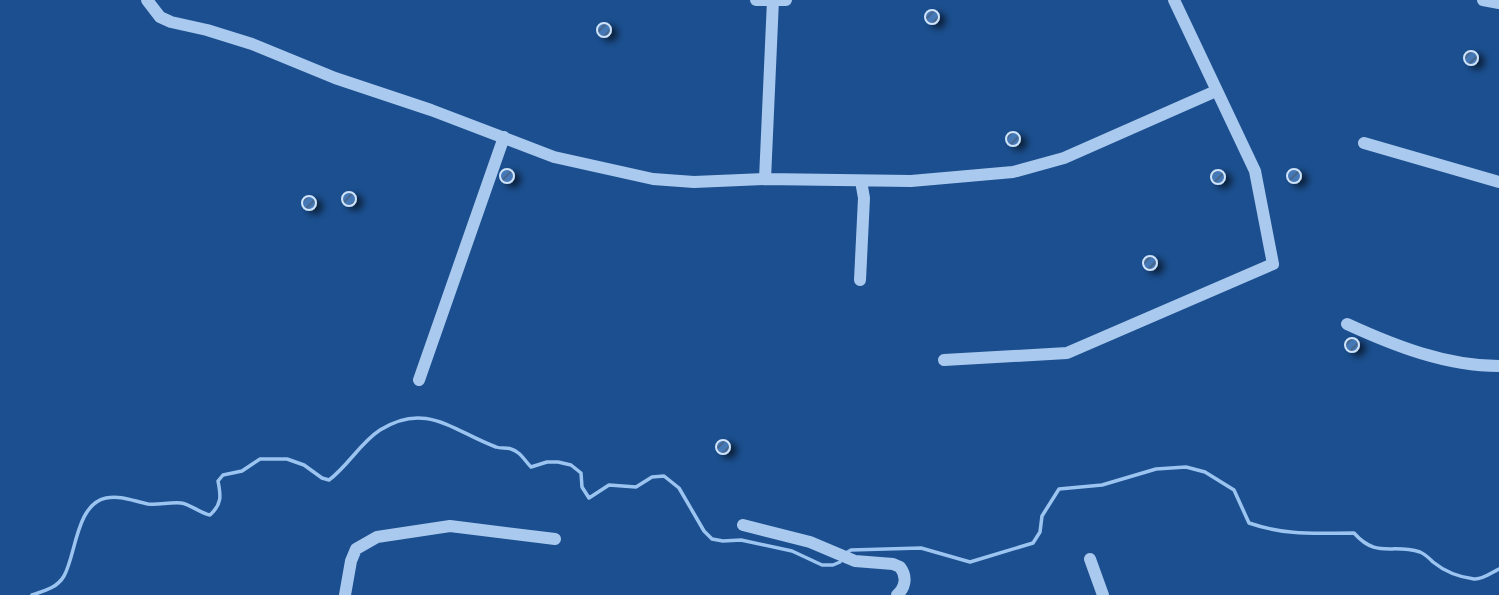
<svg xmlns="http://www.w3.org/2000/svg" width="1499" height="595" font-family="Quicksand,sans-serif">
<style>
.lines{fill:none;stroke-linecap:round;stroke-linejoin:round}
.stream{stroke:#9cc4f0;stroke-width:3.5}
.building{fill:url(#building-hatch);stroke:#cfe3fa;stroke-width:2;filter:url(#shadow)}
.minor{stroke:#a9c9ee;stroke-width:12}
</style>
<defs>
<pattern id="building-hatch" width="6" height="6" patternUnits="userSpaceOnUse" patternTransform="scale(1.75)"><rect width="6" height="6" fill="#4478b7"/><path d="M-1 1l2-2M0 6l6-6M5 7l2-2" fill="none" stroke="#486282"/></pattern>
<filter id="shadow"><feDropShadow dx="6" dy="3.5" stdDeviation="3.5" flood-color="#0009"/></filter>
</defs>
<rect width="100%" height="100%" fill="#1b4f8f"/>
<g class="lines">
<path class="stream" d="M846,553L851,550L921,548L970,562L1033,543L1040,532L1042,516L1059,489L1102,485L1156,469L1186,467L1205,472L1234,490L1249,523C1287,536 1315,533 1354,533C1377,559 1391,543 1420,552C1425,554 1429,558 1433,562C1444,571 1459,577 1474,579C1482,580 1491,573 1499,569
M32,595C44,591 57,588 64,576C76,555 76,504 106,498C121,495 133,501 148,504C159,505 170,502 181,503C190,504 200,513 210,515C222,504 221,496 218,481L223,475L242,471L260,459H287L304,465L322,478L329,480C348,466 360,443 380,430C426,401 453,431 496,447C501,449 506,447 511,449C521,452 524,460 531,467L547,462H558L571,465L581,473L582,487L589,498L609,485L636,487L652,477L664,476L679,488L704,531L712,539L723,541L741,540L792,551L822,565H833L840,562"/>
</g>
<path class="building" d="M925 17a7 7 0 1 1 14 0a7 7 0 1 1-14 0Z
M597 30a7 7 0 1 1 14 0a7 7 0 1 1-14 0Z
M1464 58a7 7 0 1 1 14 0a7 7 0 1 1-14 0Z
M1006 139a7 7 0 1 1 14 0a7 7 0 1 1-14 0Z
M1287 176a7 7 0 1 1 14 0a7 7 0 1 1-14 0Z
M500 176a7 7 0 1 1 14 0a7 7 0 1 1-14 0Z
M1211 177a7 7 0 1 1 14 0a7 7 0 1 1-14 0Z
M342 199a7 7 0 1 1 14 0a7 7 0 1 1-14 0Z
M302 203a7 7 0 1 1 14 0a7 7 0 1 1-14 0Z
M1143 263a7 7 0 1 1 14 0a7 7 0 1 1-14 0Z
M1345 345a7 7 0 1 1 14 0a7 7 0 1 1-14 0Z
M716 447a7 7 0 1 1 14 0a7 7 0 1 1-14 0Z"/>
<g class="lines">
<path class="minor" d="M147,0L160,17L171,22L207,30L252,44L335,78L431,110L554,157L653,179L694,182L765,179
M756,0H786
M773,0L765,179L911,181L1013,172L1064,158L1216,91
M1483,0L1499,3
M1364,143L1499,182
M860,280L864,198L861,181
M1347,324C1395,346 1446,366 1499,366
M944,360L1067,353L1273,264L1255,171L1174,0
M419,380L504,137
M743,525L810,542L855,561L893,564L900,567C907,576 906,587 897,595
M1090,559L1103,595
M345,595L351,561L356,549L377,537L450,526L555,539"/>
</g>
</svg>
